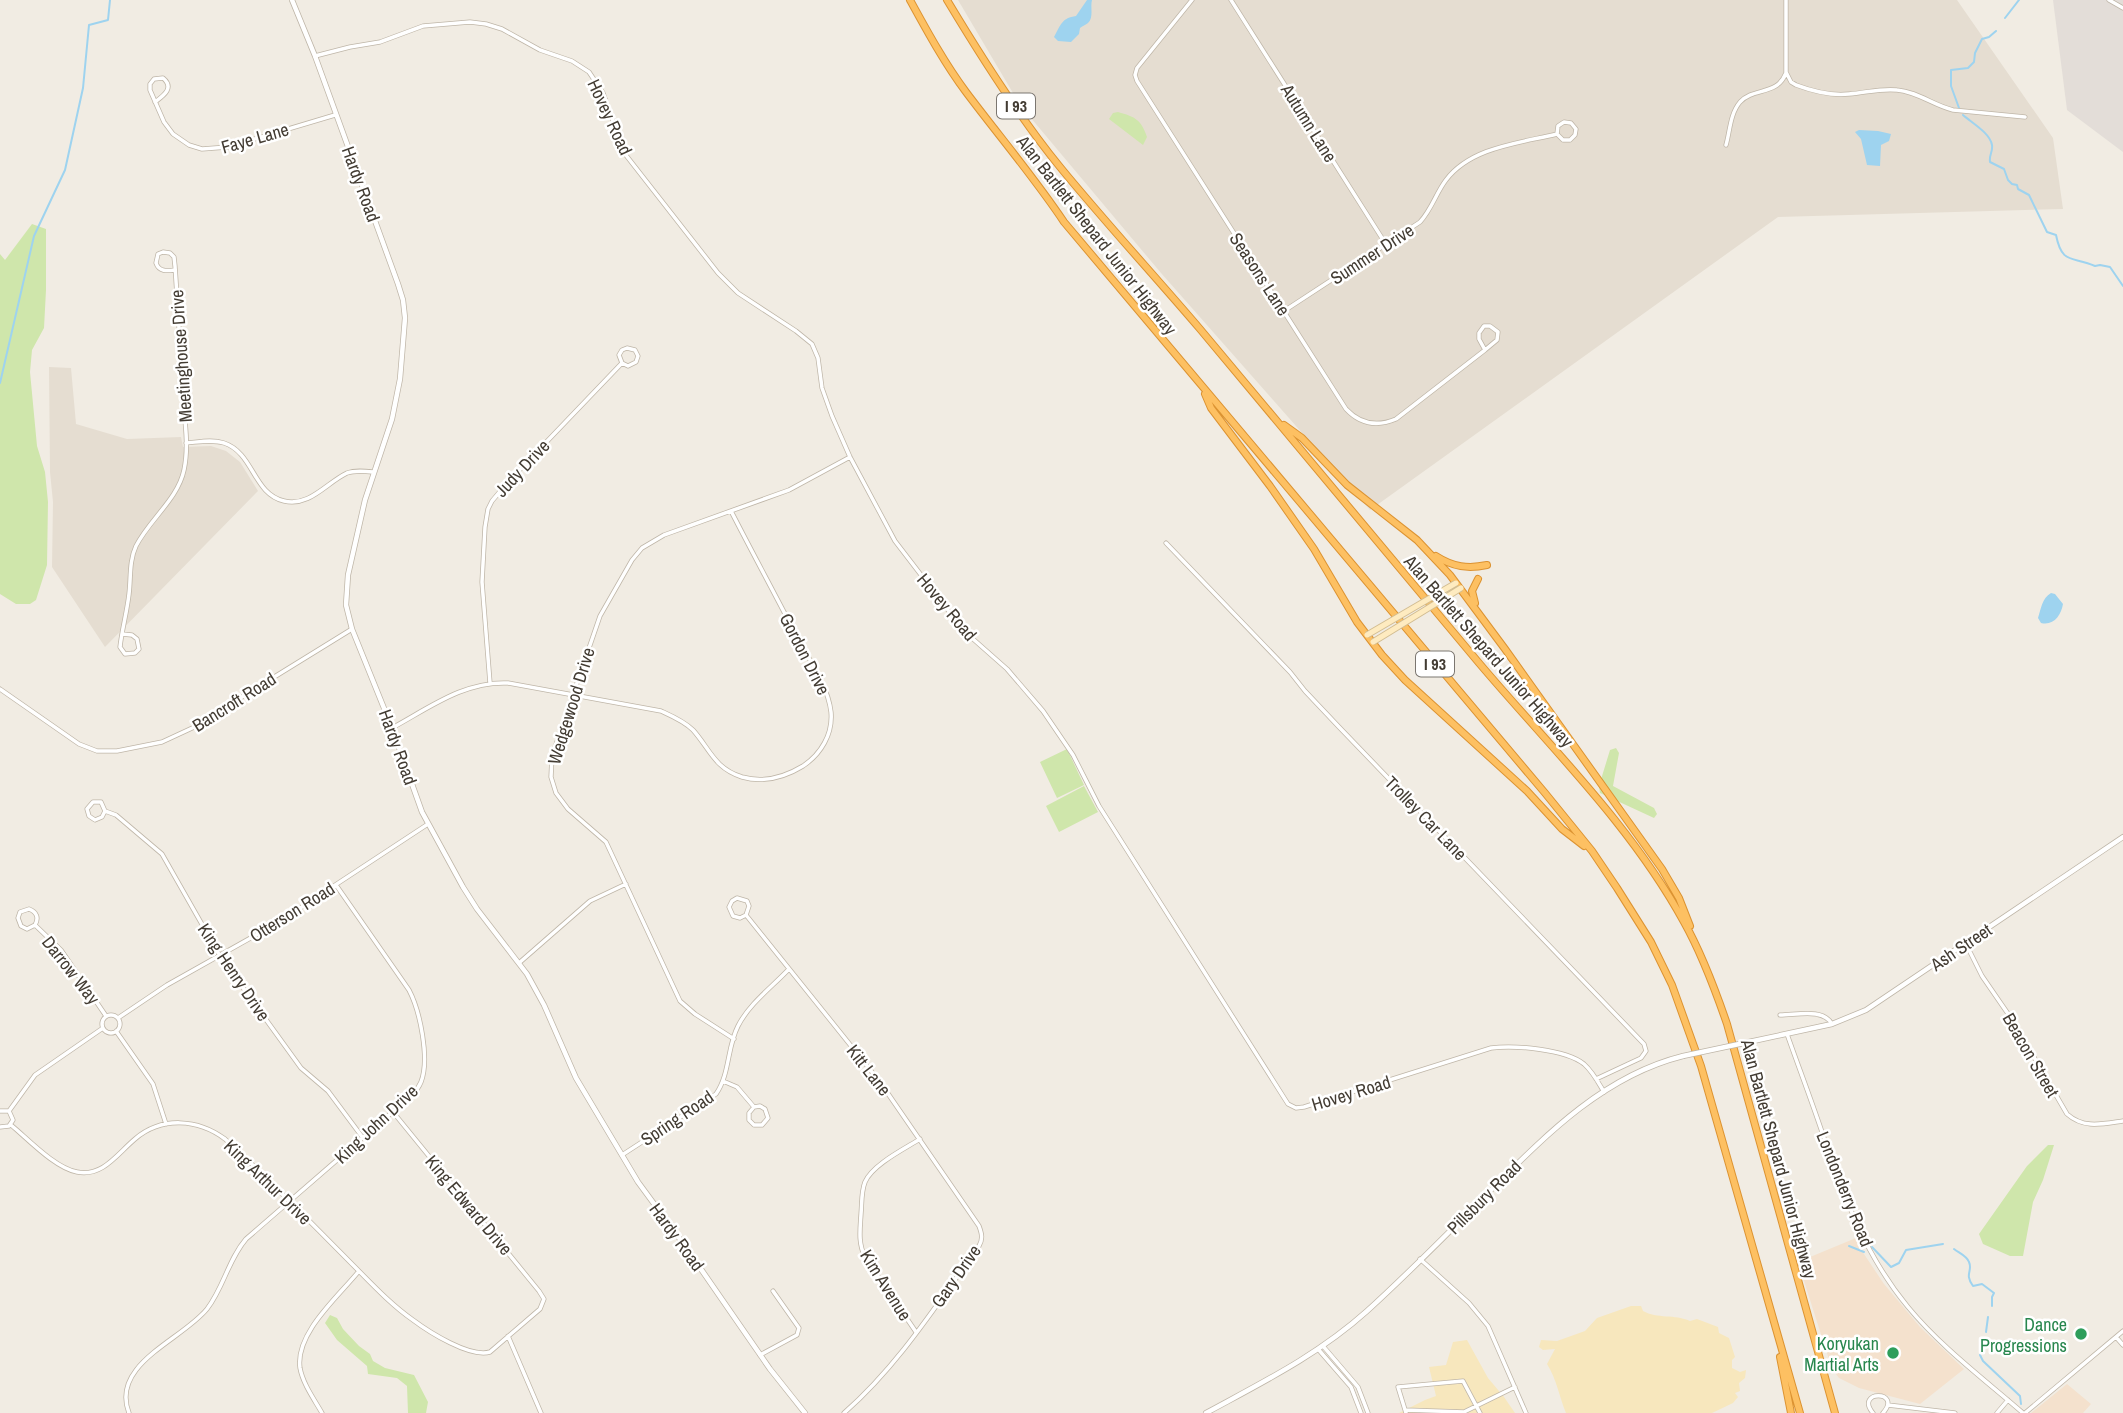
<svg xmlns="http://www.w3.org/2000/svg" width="2123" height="1413" font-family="'Archivo Narrow',sans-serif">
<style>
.residential{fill:#e5ddd1}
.commercial{fill:#f4e1cd}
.industrial{fill:#e3ddd8}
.green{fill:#cfe6ab}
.sand{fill:#f7e7bd}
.water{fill:#9ed3ef}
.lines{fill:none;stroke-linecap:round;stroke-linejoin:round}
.stream{stroke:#9ed3ef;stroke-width:2}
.minor-casing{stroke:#bfb6a8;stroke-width:5}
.tertiary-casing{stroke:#bfb6a8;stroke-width:6}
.motorway-casing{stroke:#dc9332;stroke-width:8}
.minor{stroke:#fff;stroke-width:3.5}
.tertiary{stroke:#fff;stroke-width:4.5}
.motorway{stroke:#fdc062;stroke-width:6}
.tertiary-bridge-casing{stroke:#bfb6a8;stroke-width:6;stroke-linecap:butt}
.secondary-bridge-casing{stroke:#d2bd92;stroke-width:7;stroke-linecap:butt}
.tertiary-bridge{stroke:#fff;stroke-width:4.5}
.secondary-bridge{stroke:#feebc0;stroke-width:5}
.leisure-dot{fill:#2e9e5b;stroke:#fff;stroke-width:2.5}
.labels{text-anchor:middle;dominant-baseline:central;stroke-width:5;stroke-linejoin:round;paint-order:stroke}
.shield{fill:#fff;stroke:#7b7670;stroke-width:2}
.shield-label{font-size:16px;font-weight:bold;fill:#433c33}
.street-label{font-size:18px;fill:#433c33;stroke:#fff}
.leisure-label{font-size:18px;fill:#27864d;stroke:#fff;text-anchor:end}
</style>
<rect width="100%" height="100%" fill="#f1ece3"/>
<path class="residential" d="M958,0H1957L2053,138L2063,209L1778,217L1370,510L1161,273L1020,105Z
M49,367L71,368L76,424L127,439L181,437L183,447L211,446L226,451L240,462L258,491L105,647L52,567L53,502L50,472Z"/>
<path class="commercial" d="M1856,1238L1862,1251L1884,1284L1920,1327L1964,1369L1920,1404L1859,1388L1839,1378L1832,1369L1798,1262Z
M2067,1384L2091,1404L2083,1413H2031Z"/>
<path class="industrial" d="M2053,0H2123V152L2067,110Z"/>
<path class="green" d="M1118,112C1135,117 1141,119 1147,137L1143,145L1109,119L1113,113Z
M32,224L46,229V290L44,328L32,350L30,372L37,446L45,472L48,502L47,565L36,600L30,604H16L0,594V254L5,260Z
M1616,748L1619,753L1613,786L1654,808L1657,814L1654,818L1600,793L1599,786L1610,750Z
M1067,749L1084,785L1057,798L1040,762Z
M1084,786L1098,812L1059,832L1046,806Z
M2048,1145H2054L2043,1180L2033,1202L2023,1256H2010L1983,1244L1979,1234L2027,1166Z
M330,1315L337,1318L343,1329L359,1346L370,1354L373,1361L385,1368L414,1375L428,1402L426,1413H408L407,1386L397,1378L368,1374L367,1366L337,1340L325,1323Z"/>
<path class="sand" d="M1631,1306H1641L1643,1311C1657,1319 1675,1314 1690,1321L1697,1319L1718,1327L1719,1333L1729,1338L1735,1357L1732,1360V1368L1740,1372L1746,1370L1745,1378L1739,1383L1740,1391L1735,1393L1738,1397L1733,1403L1712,1413H1566C1559,1396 1557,1380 1547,1364L1555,1349L1543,1350L1539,1347L1541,1340L1557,1341L1585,1331L1597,1318Z
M1467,1340L1488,1378L1504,1397L1515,1413H1399L1425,1400L1436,1396L1429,1367L1446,1365L1453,1342Z"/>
<path class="water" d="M1087,0H1092C1090,7 1094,17 1088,23C1086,25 1082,26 1080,28L1079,34L1071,42L1058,41L1054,37C1061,24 1062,18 1076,16Z
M1859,130L1878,131L1891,134L1889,141L1881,145L1880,166L1867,165L1861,139L1855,132Z
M2051,593L2055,594L2063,604C2061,615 2054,626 2041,623L2038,618C2041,609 2042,598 2051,593Z"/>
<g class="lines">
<path class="stream" d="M2005,18L2019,0
M1959,108L1951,86V70L1968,68L1974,62L1975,53L1982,39L1989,37L1996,31
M1963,115C1972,123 1990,133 1992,145C1993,152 1989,154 1990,162L2004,169L2008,180L2012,184L2017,185L2018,189L2029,195L2047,232L2056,235C2062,265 2072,256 2095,266L2100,265L2110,267L2123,286
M0,383L34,236L65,170L83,88L89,25L108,20L110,0
M1849,1246L1864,1252
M1872,1247L1891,1267L1899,1263L1906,1250L1943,1244
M1954,1249C1959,1253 1967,1256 1969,1262C1973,1271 1964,1274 1973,1286L1982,1284L1994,1293L1992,1297V1306
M1986,1332L1988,1317
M1982,1342L1980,1355L1983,1361L2020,1396L2021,1404"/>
<g class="minor-casing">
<path id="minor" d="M1192,0L1137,68L1135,75L1137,81L1346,409C1360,424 1377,427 1396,419L1485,350L1497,340L1498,332L1490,326H1484L1479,333V339L1485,350
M1231,0L1387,246
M1786,0V72L1791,82L1796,85C1812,91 1831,96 1849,94C1865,93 1881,88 1897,90C1918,92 1933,105 1953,110L2025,117
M2109,0L2123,8
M315,56L350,47L380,42L423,26L470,22L486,24L502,29L540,50L572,61L589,72L603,93L625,154L718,273L738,293L796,331L812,344L818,358L822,388L832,416L850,457L895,541L964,631L1007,669L1043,711L1073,755L1099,806L1288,1104L1296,1108L1304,1107L1491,1048C1514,1045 1565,1049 1584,1064C1593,1072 1598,1082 1604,1092
M155,102C163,96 175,88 163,78L154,79L150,84V90L164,122L173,134L189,145L202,149L228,147L335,115
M1726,145C1730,131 1730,114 1740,102C1754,87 1777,96 1786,73
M1284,311L1420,222C1432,209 1436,193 1446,180C1471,147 1520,143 1557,134L1563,140H1570L1575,135L1576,129L1571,123L1564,122L1558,126L1557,134
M186,443C199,442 212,439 224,443C254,453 253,494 284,501C310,507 326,483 347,473C355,470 364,471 373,472
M1166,543L1290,672L1305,691L1339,727L1644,1044L1646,1051L1641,1058L1596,1079
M122,634L132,635L137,639L139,649L135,653L125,654L120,647C122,629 127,612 129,594C131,578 129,561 136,546C149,520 178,499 184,470C189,447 185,422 183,400C181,355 178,311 175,266L174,257L170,253L163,252L158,254L156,263C159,272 167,271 175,270
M490,683L482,582L485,527L488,509L492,501L508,482L622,363L628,366L636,362L638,356L635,350L627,348L622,350L619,355L622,363
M0,689L79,744L97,751H117L162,742L203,723L245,695L352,629
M392,728C429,708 464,681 508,683L661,711C672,716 684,721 693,730C710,749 714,768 742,777C763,783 785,777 803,766C821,754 833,734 831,712C828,686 810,661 798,639C776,596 753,554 731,511
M105,811L102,817L95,820L89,816L87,809L93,802H101L105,811L116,815L162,854L220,956L301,1068L328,1091L363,1138
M746,915L740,918L733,916L729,907L732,901L737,898L747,901L749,906L746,915L880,1082L979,1226C982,1234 983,1239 979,1246C937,1304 898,1366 844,1413
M35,925L27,929L21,926L18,918L20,912L29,909C37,912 39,918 35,925L61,950L106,1016
M1966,944L1982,976L2013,1021L2067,1114C2084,1129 2102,1124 2123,1121
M519,963L590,901L626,884
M1780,1015C1797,1015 1823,1008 1832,1024
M102 1024a9 9 0 1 1 18 0a9 9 0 1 1-18 0Z
M118,1018L167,985L279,922L428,824
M116,1031L153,1084L166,1124
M1787,1034C1799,1068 1812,1102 1823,1135C1845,1199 1865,1255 1908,1307C1941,1347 1984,1379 2023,1413
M734,1039L695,1014L680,1001L606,842L568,809L556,793L551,777L552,756L600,616L632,560L642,548L664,535L789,490L850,457
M723,1081L737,1087L754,1107L760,1106L765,1109L768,1118L762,1125H754L749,1120V1113L754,1107
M0,1111H9L13,1120L9,1126L0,1127
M9,1111L35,1075L103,1028
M11,1125C28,1139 55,1168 77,1172C103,1177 117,1154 135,1139C162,1116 198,1119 225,1139C268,1178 309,1221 350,1262C370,1282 390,1304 413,1320C429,1332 470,1358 490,1352L540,1309L544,1299L539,1291L393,1112
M622,1155L716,1094C730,1074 727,1047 738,1026C749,1004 772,987 789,969
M1420,1259L1469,1303L1488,1326L1526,1413
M916,1332L865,1257C858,1243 860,1230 861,1214C862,1204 861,1192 865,1182C872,1165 904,1149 920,1139
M508,1336L541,1413
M2116,1337L2123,1345
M1323,1346L1358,1387L1368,1413
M1318,1349L1351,1387L1361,1413
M760,1355L797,1335L799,1328L773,1291
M1888,1405L1955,1413
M1405,1410L1464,1412L1515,1387
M129,1413C110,1364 182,1340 207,1309C224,1287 228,1260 246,1239L412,1095C416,1091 419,1087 421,1082C430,1059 420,1011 409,990L336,885
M322,1413C314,1399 303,1384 300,1368C295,1333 339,1296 359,1271
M1406,1413L1398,1387L1463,1381L1480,1413
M1873,1413C1854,1390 1903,1390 1883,1413
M1997,1413L2008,1400
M2025,1413L2123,1331"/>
</g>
<g class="tertiary-casing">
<path id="tertiary" d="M292,0L315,56L398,284L403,300L405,318L400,379L392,419L365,500L348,575L346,605L352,629L392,728L422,812L463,887L477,909L527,974L544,1005L576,1078L638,1182L685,1246L770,1369L805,1413
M1744,1043L1832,1024L1866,1010L2123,837
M1206,1413C1263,1382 1318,1355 1367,1311C1409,1273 1449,1232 1489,1192C1545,1136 1603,1076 1683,1056"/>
</g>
<g class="motorway-casing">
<path id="motorway" d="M910,0C927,31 945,64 966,92C999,136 1034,177 1064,222L1545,793L1592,851L1617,888L1651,942L1672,985L1701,1066L1800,1413
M947,0C980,55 1019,117 1060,167C1105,222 1154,275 1200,329C1294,440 1386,552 1479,663C1550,747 1631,825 1684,922C1702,954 1715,989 1727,1024L1835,1413
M1205,394L1211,408L1270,486L1314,549L1357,622L1382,655L1405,680L1527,791L1562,829L1584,846
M1284,425L1302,438L1347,485L1417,540L1450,575L1505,649L1662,869L1679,898L1690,926
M1436,556C1453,567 1468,569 1487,565
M1475,603L1472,591L1478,579
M1780,1357L1791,1413"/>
</g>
<use href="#minor" class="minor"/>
<use href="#tertiary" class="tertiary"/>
<use href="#motorway" class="motorway"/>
<g class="tertiary-bridge-casing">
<path id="tertiary-bridge" d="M1683,1056L1744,1043"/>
</g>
<g class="secondary-bridge-casing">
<path id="secondary-bridge" d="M1367,635L1456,583
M1373,642L1461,588"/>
</g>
<use href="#tertiary-bridge" class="tertiary-bridge"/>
<use href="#secondary-bridge" class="secondary-bridge"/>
</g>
<g class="leisure-dot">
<circle cx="2081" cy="1334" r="7"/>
<circle cx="1893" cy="1353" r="7"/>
</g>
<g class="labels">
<g class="shield">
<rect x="997" y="93.5" width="38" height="25" rx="5"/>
<rect x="1416" y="651.5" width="38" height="25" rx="5"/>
</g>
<g class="shield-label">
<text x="1016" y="106">I 93</text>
<text x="1435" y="664">I 93</text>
</g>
<g class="street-label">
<text transform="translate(610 117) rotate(65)">Hovey Road</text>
<text transform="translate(1309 123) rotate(58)">Autumn Lane</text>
<text transform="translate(255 138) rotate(-16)">Faye Lane</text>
<text transform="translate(361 184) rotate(70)">Hardy Road</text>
<text transform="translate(1097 235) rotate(52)">Alan Bartlett Shepard Junior Highway</text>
<text transform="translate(1372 254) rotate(-33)">Summer Drive</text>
<text transform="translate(1260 274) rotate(57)">Seasons Lane</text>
<text transform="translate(181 356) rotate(-94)">Meetinghouse Drive</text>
<text transform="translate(522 468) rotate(-47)">Judy Drive</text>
<text transform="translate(947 607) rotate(50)">Hovey Road</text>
<text transform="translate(1489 651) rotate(49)">Alan Bartlett Shepard Junior Highway</text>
<text transform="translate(805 654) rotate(63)">Gordon Drive</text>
<text transform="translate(234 702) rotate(-32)">Bancroft Road</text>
<text transform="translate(571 706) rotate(-73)">Wedgewood Drive</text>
<text transform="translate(398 747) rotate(70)">Hardy Road</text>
<text transform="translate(1426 818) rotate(46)">Trolley Car Lane</text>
<text transform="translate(292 912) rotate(-32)">Otterson Road</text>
<text transform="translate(1961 947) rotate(-34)">Ash Street</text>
<text transform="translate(71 970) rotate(52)">Darrow Way</text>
<text transform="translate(234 972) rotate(56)">King Henry Drive</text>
<text transform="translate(2031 1055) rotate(60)">Beacon Street</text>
<text transform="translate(869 1070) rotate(52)">Kitt Lane</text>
<text transform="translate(1351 1093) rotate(-17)">Hovey Road</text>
<text transform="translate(677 1118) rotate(-34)">Spring Road</text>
<text transform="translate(376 1124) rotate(-43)">King John Drive</text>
<text transform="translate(1779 1159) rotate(75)">Alan Bartlett Shepard Junior Highway</text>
<text transform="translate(268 1182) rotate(44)">King Arthur Drive</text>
<text transform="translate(1845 1189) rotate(68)">Londonderry Road</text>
<text transform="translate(1484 1197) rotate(-45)">Pillsbury Road</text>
<text transform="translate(469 1205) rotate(50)">King Edward Drive</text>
<text transform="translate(677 1237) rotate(54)">Hardy Road</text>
<text transform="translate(956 1276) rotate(-55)">Gary Drive</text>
<text transform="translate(886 1285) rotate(58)">Kim Avenue</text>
</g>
<g class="leisure-label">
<text x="2067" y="1324">Dance<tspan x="2067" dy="21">Progressions</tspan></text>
<text x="1879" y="1343">Koryukan<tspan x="1879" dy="21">Martial Arts</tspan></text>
</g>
</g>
</svg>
